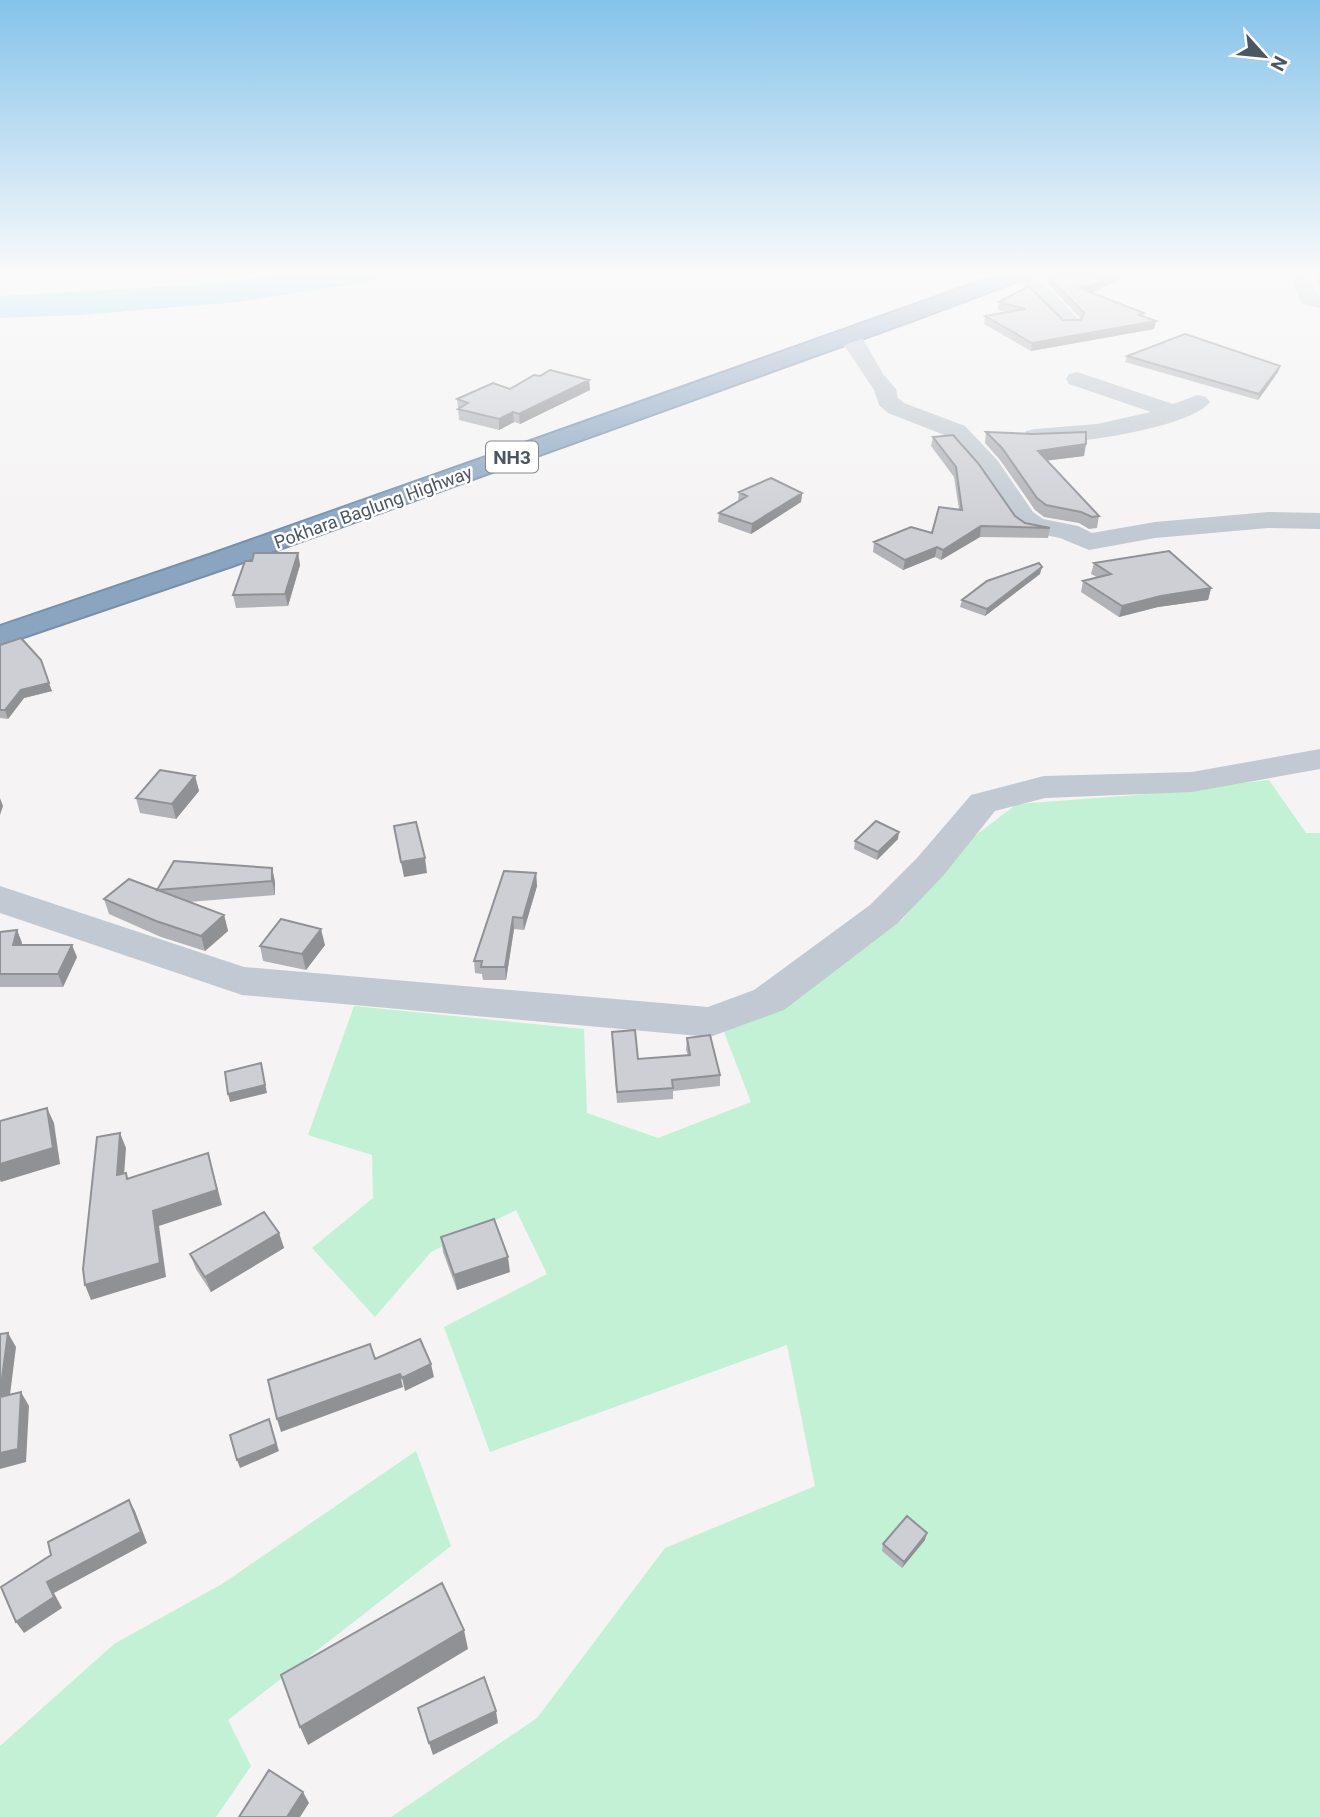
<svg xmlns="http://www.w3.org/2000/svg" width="1320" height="1817" font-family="Roboto,sans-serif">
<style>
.green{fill:#c3f1d5}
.water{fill:#90daee}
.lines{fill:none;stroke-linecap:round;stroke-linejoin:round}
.highway-casing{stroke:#7690ad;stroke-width:4}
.minor{fill:#c1cad2;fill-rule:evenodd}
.highway{fill:#8ba5c1;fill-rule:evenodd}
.wall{fill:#b0b2b7}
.shaded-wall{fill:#909195}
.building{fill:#cdcfd5;stroke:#909195;stroke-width:2}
.labels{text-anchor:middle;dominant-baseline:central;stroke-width:5;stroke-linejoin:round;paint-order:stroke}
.far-street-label{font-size:18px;fill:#4a5661;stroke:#fff}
.shield{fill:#fff;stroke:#808990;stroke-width:2}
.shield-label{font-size:19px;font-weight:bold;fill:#4a5661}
</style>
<rect width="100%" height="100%" fill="#f5f3f3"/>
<path class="green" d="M1269,780L1306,833H1320V1817H391L537,1718L665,1548L815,1486L787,1345L490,1452L444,1327L547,1274L516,1210L431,1252L375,1317L312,1248L373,1198L372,1155L308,1135L354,1006L584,1029L587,1113L658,1138L751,1102L724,1032L799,996L902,920L972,838L1017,804L1137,795Z
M416,1451L451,1546L228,1720L251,1766L216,1817H0V1746L114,1644L222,1584Z"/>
<path class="water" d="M284,273H424L238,302L80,315L0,318V296L226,283Z"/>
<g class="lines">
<g class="highway-casing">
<path id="highway" d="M1004,273H1031L1028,277L928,315L232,566L0,645V626L212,554Z"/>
</g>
<path class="minor" d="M1007,273C1043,273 1054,294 1077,318L1080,322L1077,326H1063L1025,287L1008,279Z
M1288,273H1306L1317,295L1320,296V308L1302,304Z
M845,332L863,339L883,374L896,389L898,398L904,403L965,426L998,461L1033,512L1043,519L1078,526L1092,533L1155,522L1268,512L1320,513V529L1268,528L1155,538L1089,550L1060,538L1024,531L1015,524L979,471L947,436L888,413L879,405L874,390L846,348L834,338L837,333Z
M1077,372L1173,404L1198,395L1206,397L1210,402C1192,428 1057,449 1026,441L1023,436L1026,431L1035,429L1097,424L1151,412L1069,384L1066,379L1069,374Z
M1320,749V769L1192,792L1045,798L995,811L943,876L898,923L784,1010L710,1037L242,995L0,913V886L244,967L708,1007L754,990L870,905L917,858L971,795L1044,776L1192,772Z"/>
<use href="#highway" class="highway"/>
</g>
<path class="wall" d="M1054,273H1121L1120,278L1091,293L1156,321L1154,329L1031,351L984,324L985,316L1007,312L998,310L999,302L1063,320L1081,319L1047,283L1048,276Z
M1315,273H1320V287Z
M1127,356L1280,366L1278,372L1258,400L1125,362Z
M540,376L589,380L590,390L520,424L514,422L499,430L459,420L457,399L510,389Z
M986,432L1084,456L1047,460L1099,516L1097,528L1089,529L1079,523L1044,517L1035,510L1000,460L985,443Z
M933,437L1015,516L1025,523L1050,528L1048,538L980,537L941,560L935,557L903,570L873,552L874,542L932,533L959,509L954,477L931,446Z
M739,492L802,493L801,502L751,534L718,522L719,513L738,501Z
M298,553L300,565L288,606L236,608L233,595L252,561Z
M1094,563L1211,588L1208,600L1158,607L1119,617L1081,592L1083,581L1097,577L1091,574Z
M1040,574L985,616L960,607L962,600Z
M0,645L52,691L24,698L8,719L0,718Z
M195,776L199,791L176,819L140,813L136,798Z
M898,839L877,860L854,849L855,841Z
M174,861L272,868L275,882V895L189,902L224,915L228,931L205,951L161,937L109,914L104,899L129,879L157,890Z
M536,873L537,886L524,930L514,929L506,980H483L482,974L475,973L474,961Z
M17,930L22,943L21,945L77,957L63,987H0V932Z
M325,945L306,970L263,961L260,946Z
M687,1038L720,1075V1086L673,1091V1099L617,1103L613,1043L638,1059L688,1055L686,1050Z
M279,1233L284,1248L211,1292L196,1269L190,1254Z
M441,1237L510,1272L457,1290L443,1252Z
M925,1540L902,1568L882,1551L883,1544Z"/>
<path class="shaded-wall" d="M1117,273H1121L1120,278L1093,293L1077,296L1079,288Z
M1156,321L1154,329L1031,351L1032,343Z
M1280,366L1278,372L1258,400L1259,394Z
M589,380L590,390L520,424L519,414Z
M513,412L514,422L499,430V419Z
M1086,444L1084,456L1036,462L1038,451Z
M802,493L801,502L751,534L752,524Z
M981,526L980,537L941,560L943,550Z
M937,547L935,557L903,570L905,560Z
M298,553L300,565L288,606L285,594Z
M1042,567L1040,574L985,616L987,609Z
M1211,588L1208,600L1158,607L1119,617L1122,606L1161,596Z
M49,683L52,691L24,698L8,719L5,710L21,690Z
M195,776L199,791L176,819L172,804Z
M0,798L3,806L0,815Z
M899,832L898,839L877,860L878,852Z
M425,858L427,873L404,877L401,862Z
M272,868L275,882V895L272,881Z
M536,873L537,886L524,930L523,918Z
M224,915L228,931L205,951L201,936Z
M513,917L514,929L506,980L505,967Z
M321,929L325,945L306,970L302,954Z
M17,930L22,943L18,957L13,945Z
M72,945L77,957L63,987L58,974Z
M261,1063L267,1093L230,1102L228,1094Z
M47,1108L54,1123L60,1164L1,1182L0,1180V1164Z
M120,1133L126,1148L123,1190L117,1175Z
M208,1153L222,1205L159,1226L166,1277L91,1300L85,1285Z
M279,1233L284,1248L211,1292L205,1277Z
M508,1257L510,1272L457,1290L454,1275Z
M8,1333L16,1347L8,1411L0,1398V1393Z
M431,1364L434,1377L405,1391L402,1378Z
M400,1374L403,1387L281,1432L277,1419Z
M21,1392L29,1406L26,1462L0,1469V1453Z
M269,1419L279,1451L240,1468L237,1460Z
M129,1500L135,1511L147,1543L54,1593L62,1608L24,1633L16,1622L47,1582Z
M927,1533L925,1540L902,1568L904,1562Z
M464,1630L468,1649L308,1745L300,1727Z
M496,1711L498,1723L433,1755L429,1743Z
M303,1792L309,1803L300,1817H287Z"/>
<path class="building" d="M1054,273H1117L1094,285L1079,288L1144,313L1139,315L1156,321L1032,343L985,316L1025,309L999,302L1029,286L1063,320H1081L1084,313L1048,276Z
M1185,334L1280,366L1259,394L1127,356Z
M550,370L589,380L519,414L513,412L499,419L458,409L468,403L457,399L493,383L510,389L534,375L540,376Z
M986,432L1033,434L1086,432V444L1038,451L1099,516L1092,517L1081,512L1046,505L1037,498L1002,448Z
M953,435L978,463L1015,516L1025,523L1050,528L981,526L943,550L937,547L905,560L874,542L911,527L932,533L939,507L962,510L956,467L933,437Z
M771,478L802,493L752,524L719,513L747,496L739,492Z
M1169,551L1211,588L1161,596L1122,606L1083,581L1111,574L1094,563Z
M254,553H298L285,594L233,595L245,561H252Z
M1039,563L1042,567L987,609L962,600L987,581Z
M21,638L41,660L49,683L21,690L5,710H0V645Z
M160,770L195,776L172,804L136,798Z
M876,821L899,832L878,852L855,841Z
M416,822L425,858L401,862L394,826Z
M174,861L272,868V881L157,890Z
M504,871L536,873L523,918L513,917L505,967H481L482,961H474Z
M129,879L224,915L201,936L156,921L104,899Z
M281,919L321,929L302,954L260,946Z
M17,930L13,945H72L58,974H0V932Z
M635,1030L638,1059L690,1055L687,1038L710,1035L720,1075L672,1080L673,1088L617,1092L612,1032Z
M261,1063L265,1085L228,1094L225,1072Z
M47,1108L53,1148L0,1164V1121Z
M120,1133L117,1175L126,1173L127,1179L208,1153L217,1190L153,1211L160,1263L85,1285L83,1269L97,1137Z
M264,1212L279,1233L205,1277L190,1254Z
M494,1219L508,1257L454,1275L441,1237Z
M8,1333L0,1393V1334Z
M420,1339L431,1364L402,1378L400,1374L277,1419L268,1380L370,1344L375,1359Z
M21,1392L18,1449L0,1453V1397Z
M269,1419L276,1444L237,1460L230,1435Z
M129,1500L141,1532L47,1582L54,1597L16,1622L1,1587L51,1555L48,1542Z
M907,1516L927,1533L904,1562L883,1544Z
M442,1583L464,1630L300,1727L281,1675Z
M484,1677L496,1711L429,1743L418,1708Z
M269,1770L303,1792L287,1817H239Z"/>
<linearGradient id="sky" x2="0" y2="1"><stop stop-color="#85c3ea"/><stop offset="0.52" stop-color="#fafafa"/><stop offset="1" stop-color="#fafafa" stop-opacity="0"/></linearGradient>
<rect width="1320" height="527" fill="url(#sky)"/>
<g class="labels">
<g class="far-street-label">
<text transform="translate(373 507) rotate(-20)">Pokhara Baglung Highway</text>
</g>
<rect class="shield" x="486" y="441.5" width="52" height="31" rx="5"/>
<g class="shield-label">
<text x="512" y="457">NH3</text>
</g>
</g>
<g transform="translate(1264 56) rotate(117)" stroke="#ffffff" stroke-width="5" paint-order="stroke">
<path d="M0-5L12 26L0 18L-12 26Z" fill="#4a5661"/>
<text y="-10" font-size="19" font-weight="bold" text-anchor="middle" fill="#4a5661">N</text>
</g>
</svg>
